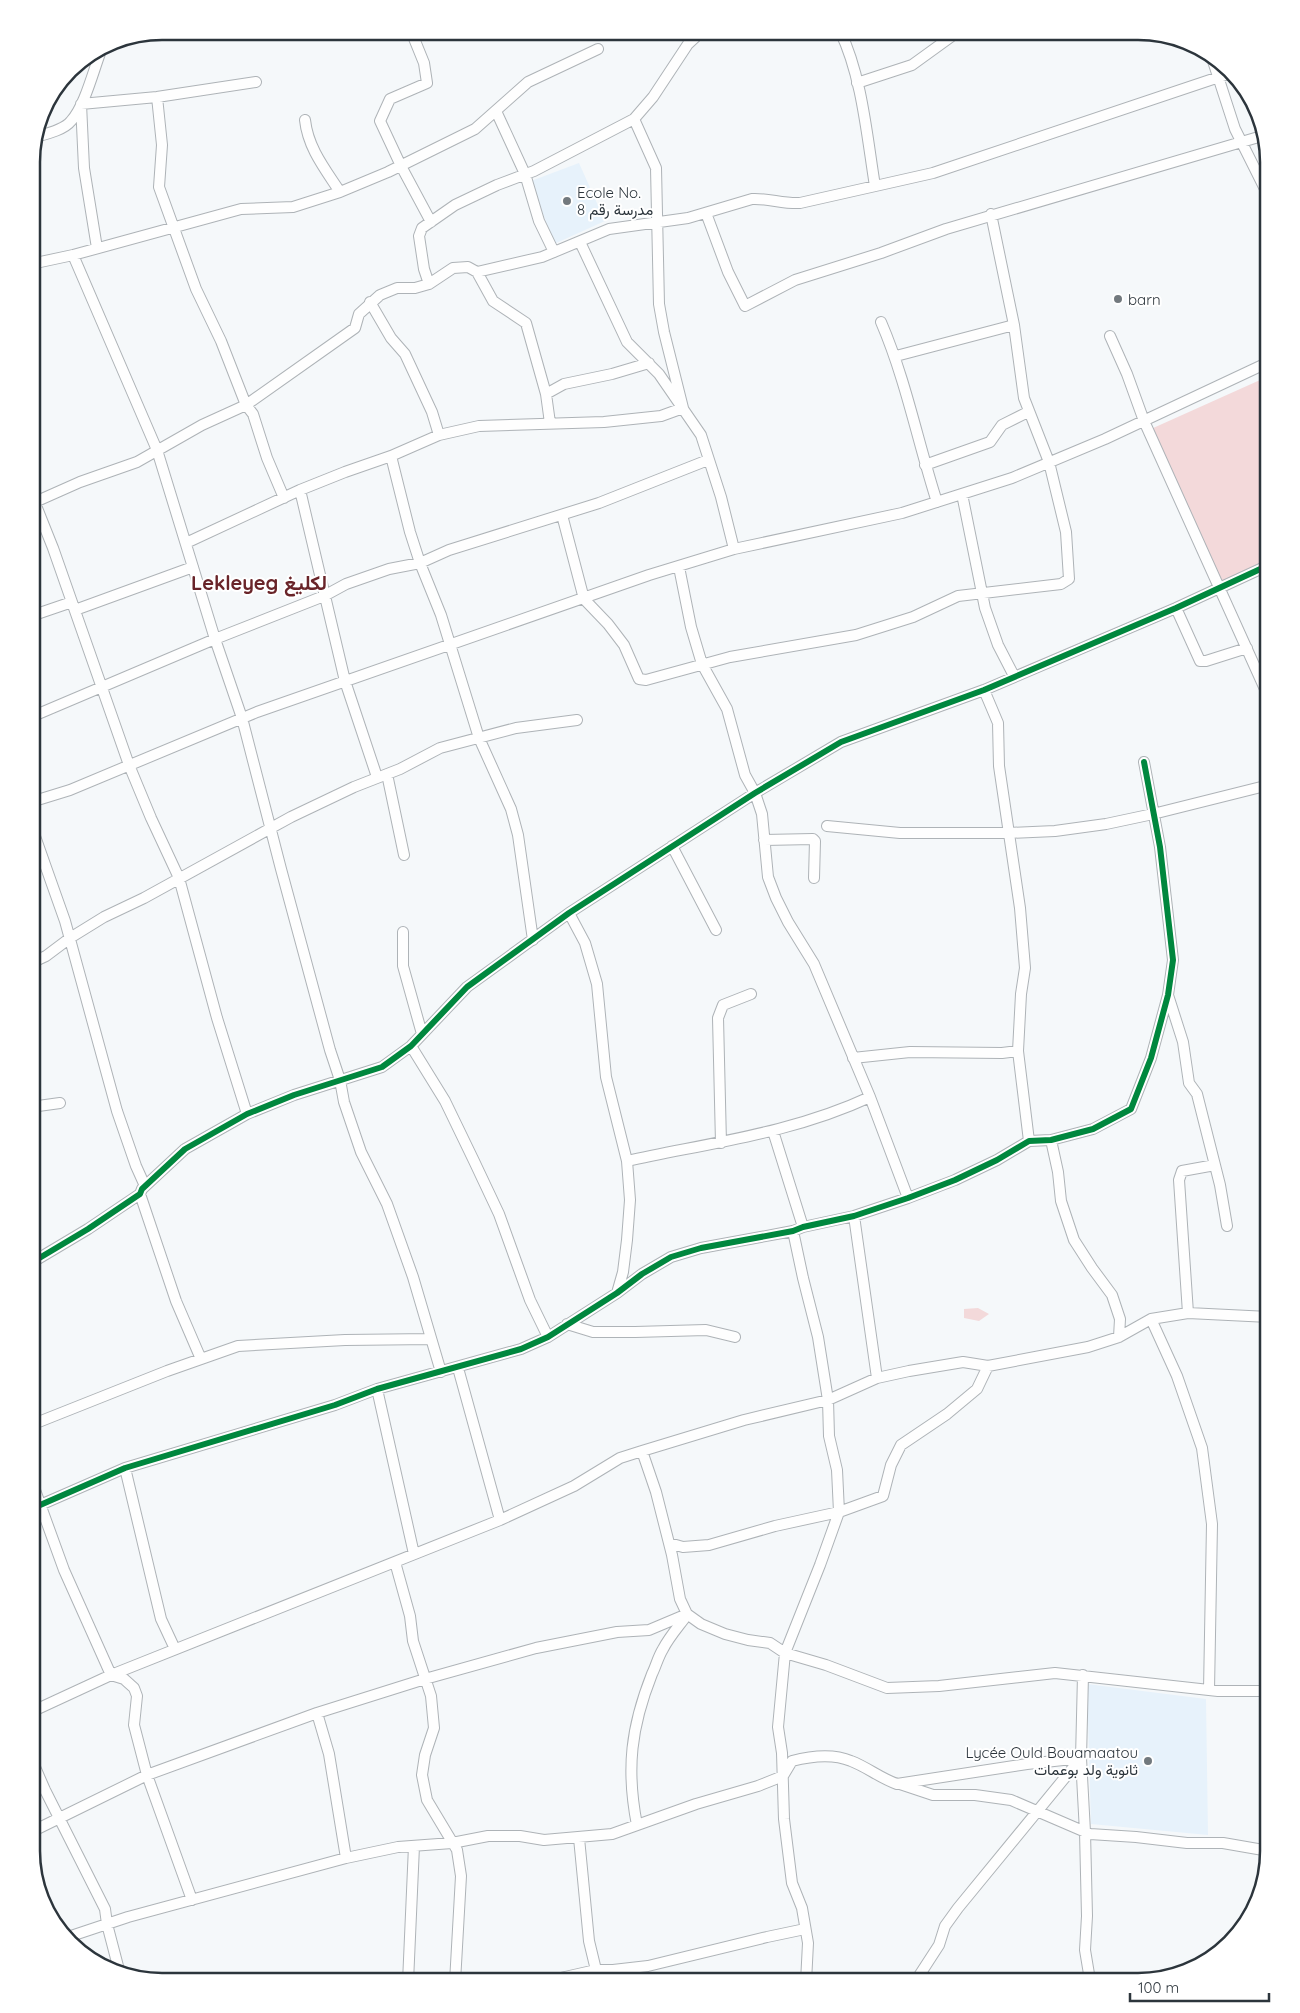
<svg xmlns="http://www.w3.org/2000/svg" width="1300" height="2013" font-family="Quicksand,Vazirmatn,sans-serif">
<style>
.built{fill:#e7f2fb}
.green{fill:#f3d9da}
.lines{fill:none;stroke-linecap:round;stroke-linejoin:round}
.minor-casing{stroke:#aeb3b7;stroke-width:12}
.minor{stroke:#fefefe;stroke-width:10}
.cycleway-casing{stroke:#fff;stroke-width:9}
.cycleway{stroke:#00873e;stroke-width:6}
.poi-dot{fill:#72797e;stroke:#fff;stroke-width:2}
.labels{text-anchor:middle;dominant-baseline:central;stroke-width:4;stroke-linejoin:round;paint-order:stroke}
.poi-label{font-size:15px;fill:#2c353c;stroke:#fff;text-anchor:start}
.district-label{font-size:20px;font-weight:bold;fill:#692429;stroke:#fff}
.rim{fill:none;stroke:#2c353c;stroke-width:2.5}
</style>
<rect width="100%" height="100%" fill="#f5f8fa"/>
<path class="built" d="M579,163L605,221L554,244L531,181Z
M1087,1684L1206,1699L1208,1835L1091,1824Z"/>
<path class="green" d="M1269,376V559L1222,581L1151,429Z
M978,1308L989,1314L979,1321L964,1318V1309Z"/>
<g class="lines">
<g class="minor-casing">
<path id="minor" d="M411,31L424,63L427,83L390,99L380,121L401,166L431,222
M840,31C862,76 867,137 875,186
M1212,58L1235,129L1269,197
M857,83L912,65L959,31
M157,97L162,145L159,187L196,289L221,341L246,405L253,414L267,458L284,498
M81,104L157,97L256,82
M81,104L84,168L97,248
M496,111L525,174L539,221L554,252
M305,120C308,148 325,169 340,192
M35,137C46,134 64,130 71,121C85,106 94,68 102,48
M706,213L728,272L745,306L795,280L881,253L946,229L1262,136
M580,242L627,342L659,374L701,435L721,497L734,549
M73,255L157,450L215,639L242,718L281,869L330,1050L340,1080L344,1102L361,1152L387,1204L413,1277L441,1372
M31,264L73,255L241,209L293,207L340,192L388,172L475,129L528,82L598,49
M477,272L542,257L609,229L688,218L752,199C768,198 783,204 800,203L933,173L1228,74
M429,284L424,269L419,236L422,228L455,205L497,185L534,171L634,119L653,97L688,44L702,31
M370,302L391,338L405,354L432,412L439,435
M881,322C906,380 918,443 937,502
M1110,336L1127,374L1144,421L1269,698
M896,356L1014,325
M546,394L564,384L612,374L649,363
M391,456L410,532L420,563L441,615L479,738L511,809L518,835L533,940
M925,465L990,442L1002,425L1028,412
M300,490L345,681L377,777
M31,493L53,548L129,765L151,818L179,878L217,1018L247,1114
M962,494L985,608L998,645L1014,676
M35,502L80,482L137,462L202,425L246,405L355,328L359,314L380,295L397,288H415L429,284L453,268L468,267L477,272L493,301L526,323L546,394L550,423
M562,515L584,599L608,624L624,645L639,679L646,680L730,657L856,635L913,617L958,596L1061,584L1069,579L1066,532L1049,462L1024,398L1014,325L991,214
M186,543L300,490L345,472L391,456L439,435L479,426L604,422L661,416L683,408L664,332L659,304L656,168L634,119
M679,567L691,627L702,664L727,709L745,775L755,793L762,814L768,877L776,898L788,922L814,964L870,1097L908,1198
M1176,608L1200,661H1206L1247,648
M75,610L193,567
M31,616L72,602
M984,690L998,723L999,766L1020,908L1025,968L1021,994L1018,1051L1029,1141
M31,717L215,639L324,596L346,584L389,569L420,563L449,550L599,503L708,460
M387,774L404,855
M31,802L70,790L257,712L649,575L734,549L902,513L1012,478L1105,439L1269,362
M31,825L65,921L117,1111L136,1166L145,1186
M827,826L900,833H1008L1055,831L1106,824L1153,814L1269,785
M764,840L813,839L815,841L814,878
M672,846L716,930
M569,913L585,943L597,984L606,1077L627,1161L630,1200L627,1240L623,1272L617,1293
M403,932V966L422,1034
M31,963L46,956L70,938L104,917L144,898L291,817L354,787L400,769L440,748L516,728L577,720
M1168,995L1183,1042L1189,1083L1197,1094L1220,1185L1227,1226
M411,1046L445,1101L474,1161L499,1214L530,1300L548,1337
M853,1058L910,1052L1002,1053L1018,1051
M31,1107L60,1103
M773,1131L803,1227
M1051,1140L1058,1172L1061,1201L1074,1240L1092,1268L1112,1295L1120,1319L1119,1337
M721,1143L718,1018L723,1005L751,994
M627,1161C709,1143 793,1133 870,1097
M140,1194L176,1301L201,1359
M854,1216L877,1378
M793,1231L803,1278L818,1337L828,1400L829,1436L837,1470L839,1512L820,1565L785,1653L778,1727L782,1753L784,1819L792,1883L802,1908L808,1943L806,1982
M31,1263L88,1229L140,1194L142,1189L185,1149L247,1114L294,1095L382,1067L411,1046L467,987L569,913L755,793L841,742L984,690L1176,608L1269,565
M1188,1313L1179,1180L1182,1171L1215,1165
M1151,1319L1177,1376L1202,1448L1212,1524L1209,1690
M567,1324L593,1332H635L706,1330L735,1337
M458,1368L500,1520
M377,1389L414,1554
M31,1425L167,1371L238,1346L345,1340L431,1339
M642,1451L656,1492L672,1555L680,1599L687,1614L701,1624L725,1634L748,1640L770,1643L785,1653L826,1665L887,1688L939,1686L1055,1673L1218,1691H1269
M125,1468L161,1619L175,1649
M31,1479L64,1570L111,1675L124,1679L134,1688L137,1696L134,1725L147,1775L192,1900
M31,1509L125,1468L335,1405L377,1389L521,1349L548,1337L617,1293L642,1274L671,1257L701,1248L793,1231L803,1227L854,1216L908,1198L955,1180L997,1160L1029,1141L1051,1140L1093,1129L1131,1109L1151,1058L1168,995L1173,960L1160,847L1144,762
M669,1543L683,1547L709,1545L775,1526L839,1512L883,1496L891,1465L901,1445L947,1414L977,1389L988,1366
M395,1562L410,1616L413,1641L431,1696L434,1728L425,1755L422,1775L427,1800L457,1850L461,1876L455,1982
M1083,1675L1081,1758L1085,1832L1087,1916L1085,1950L1089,1974L1093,1982
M31,1712L111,1675L500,1520L574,1486L620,1458L642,1451L744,1420L828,1400L877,1378L909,1371L963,1362L988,1366L1088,1347L1119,1337L1151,1319L1188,1313L1269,1317
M317,1713L329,1754L346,1858
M31,1758L45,1790L105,1909L107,1924L119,1970
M900,1784L933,1795H975L1011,1800L1090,1834L1136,1837L1187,1843H1223L1269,1851
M637,1825C626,1769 631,1727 652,1674C656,1666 658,1657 663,1649C669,1637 679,1626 687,1615
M31,1832L147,1775L317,1713L425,1679L536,1648L617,1632L649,1630L687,1614
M579,1838L589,1941L596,1970
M68,1937L128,1917L346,1858L398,1847L452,1843L488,1836H520L544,1840L612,1834L696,1804L758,1786L783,1776L792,1761C811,1756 832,1753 851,1761C867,1767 880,1778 897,1784L1027,1764L1081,1758
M613,1970L619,1982
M408,1982L414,1846
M543,1982L596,1970H613L648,1966L767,1937L805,1929
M915,1982L939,1945L945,1926L958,1908L1081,1758"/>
</g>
<use href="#minor" class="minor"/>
<g class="cycleway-casing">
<path id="cycleway" d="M31,1263L88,1229L140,1194L142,1189L185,1149L247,1114L294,1095L382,1067L411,1046L467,987L569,913L755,793L841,742L984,690L1176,608L1269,565
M31,1509L125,1468L335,1405L377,1389L521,1349L548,1337L617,1293L642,1274L671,1257L701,1248L793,1231L803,1227L854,1216L908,1198L955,1180L997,1160L1029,1141L1051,1140L1093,1129L1131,1109L1151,1058L1168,995L1173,960L1160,847L1144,762"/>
</g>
<use href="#cycleway" class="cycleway"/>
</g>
<g class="poi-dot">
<circle cx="567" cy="201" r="5"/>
<circle cx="1118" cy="299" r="5"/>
<circle cx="1148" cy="1761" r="5"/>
</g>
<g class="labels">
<g class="poi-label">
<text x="577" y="192">Ecole No.<tspan x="577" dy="17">8 مدرسة رقم</tspan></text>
<text x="1128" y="299">barn</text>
<text x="1138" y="1752" text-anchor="end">Lycée Ould Bouamaatou<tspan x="1138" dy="17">ثانوية ولد بوعمات</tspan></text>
</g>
<g class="district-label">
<text x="259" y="582">Lekleyeg لكليغ</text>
</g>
</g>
<path d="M0 0H1300V2013H0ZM162 40H1138A122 122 0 0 1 1260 162V1851A122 122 0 0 1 1138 1973H162A122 122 0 0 1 40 1851V162A122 122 0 0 1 162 40Z" fill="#fff" fill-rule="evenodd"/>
<path class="rim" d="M162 40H1138A122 122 0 0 1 1260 162V1851A122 122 0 0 1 1138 1973H162A122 122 0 0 1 40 1851V162A122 122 0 0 1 162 40Z"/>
<path d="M1130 1993v8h139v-8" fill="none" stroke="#2c353c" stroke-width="2.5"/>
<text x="1138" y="1993" font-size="15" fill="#2c353c" stroke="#ffffff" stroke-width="4" paint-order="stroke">100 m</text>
</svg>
